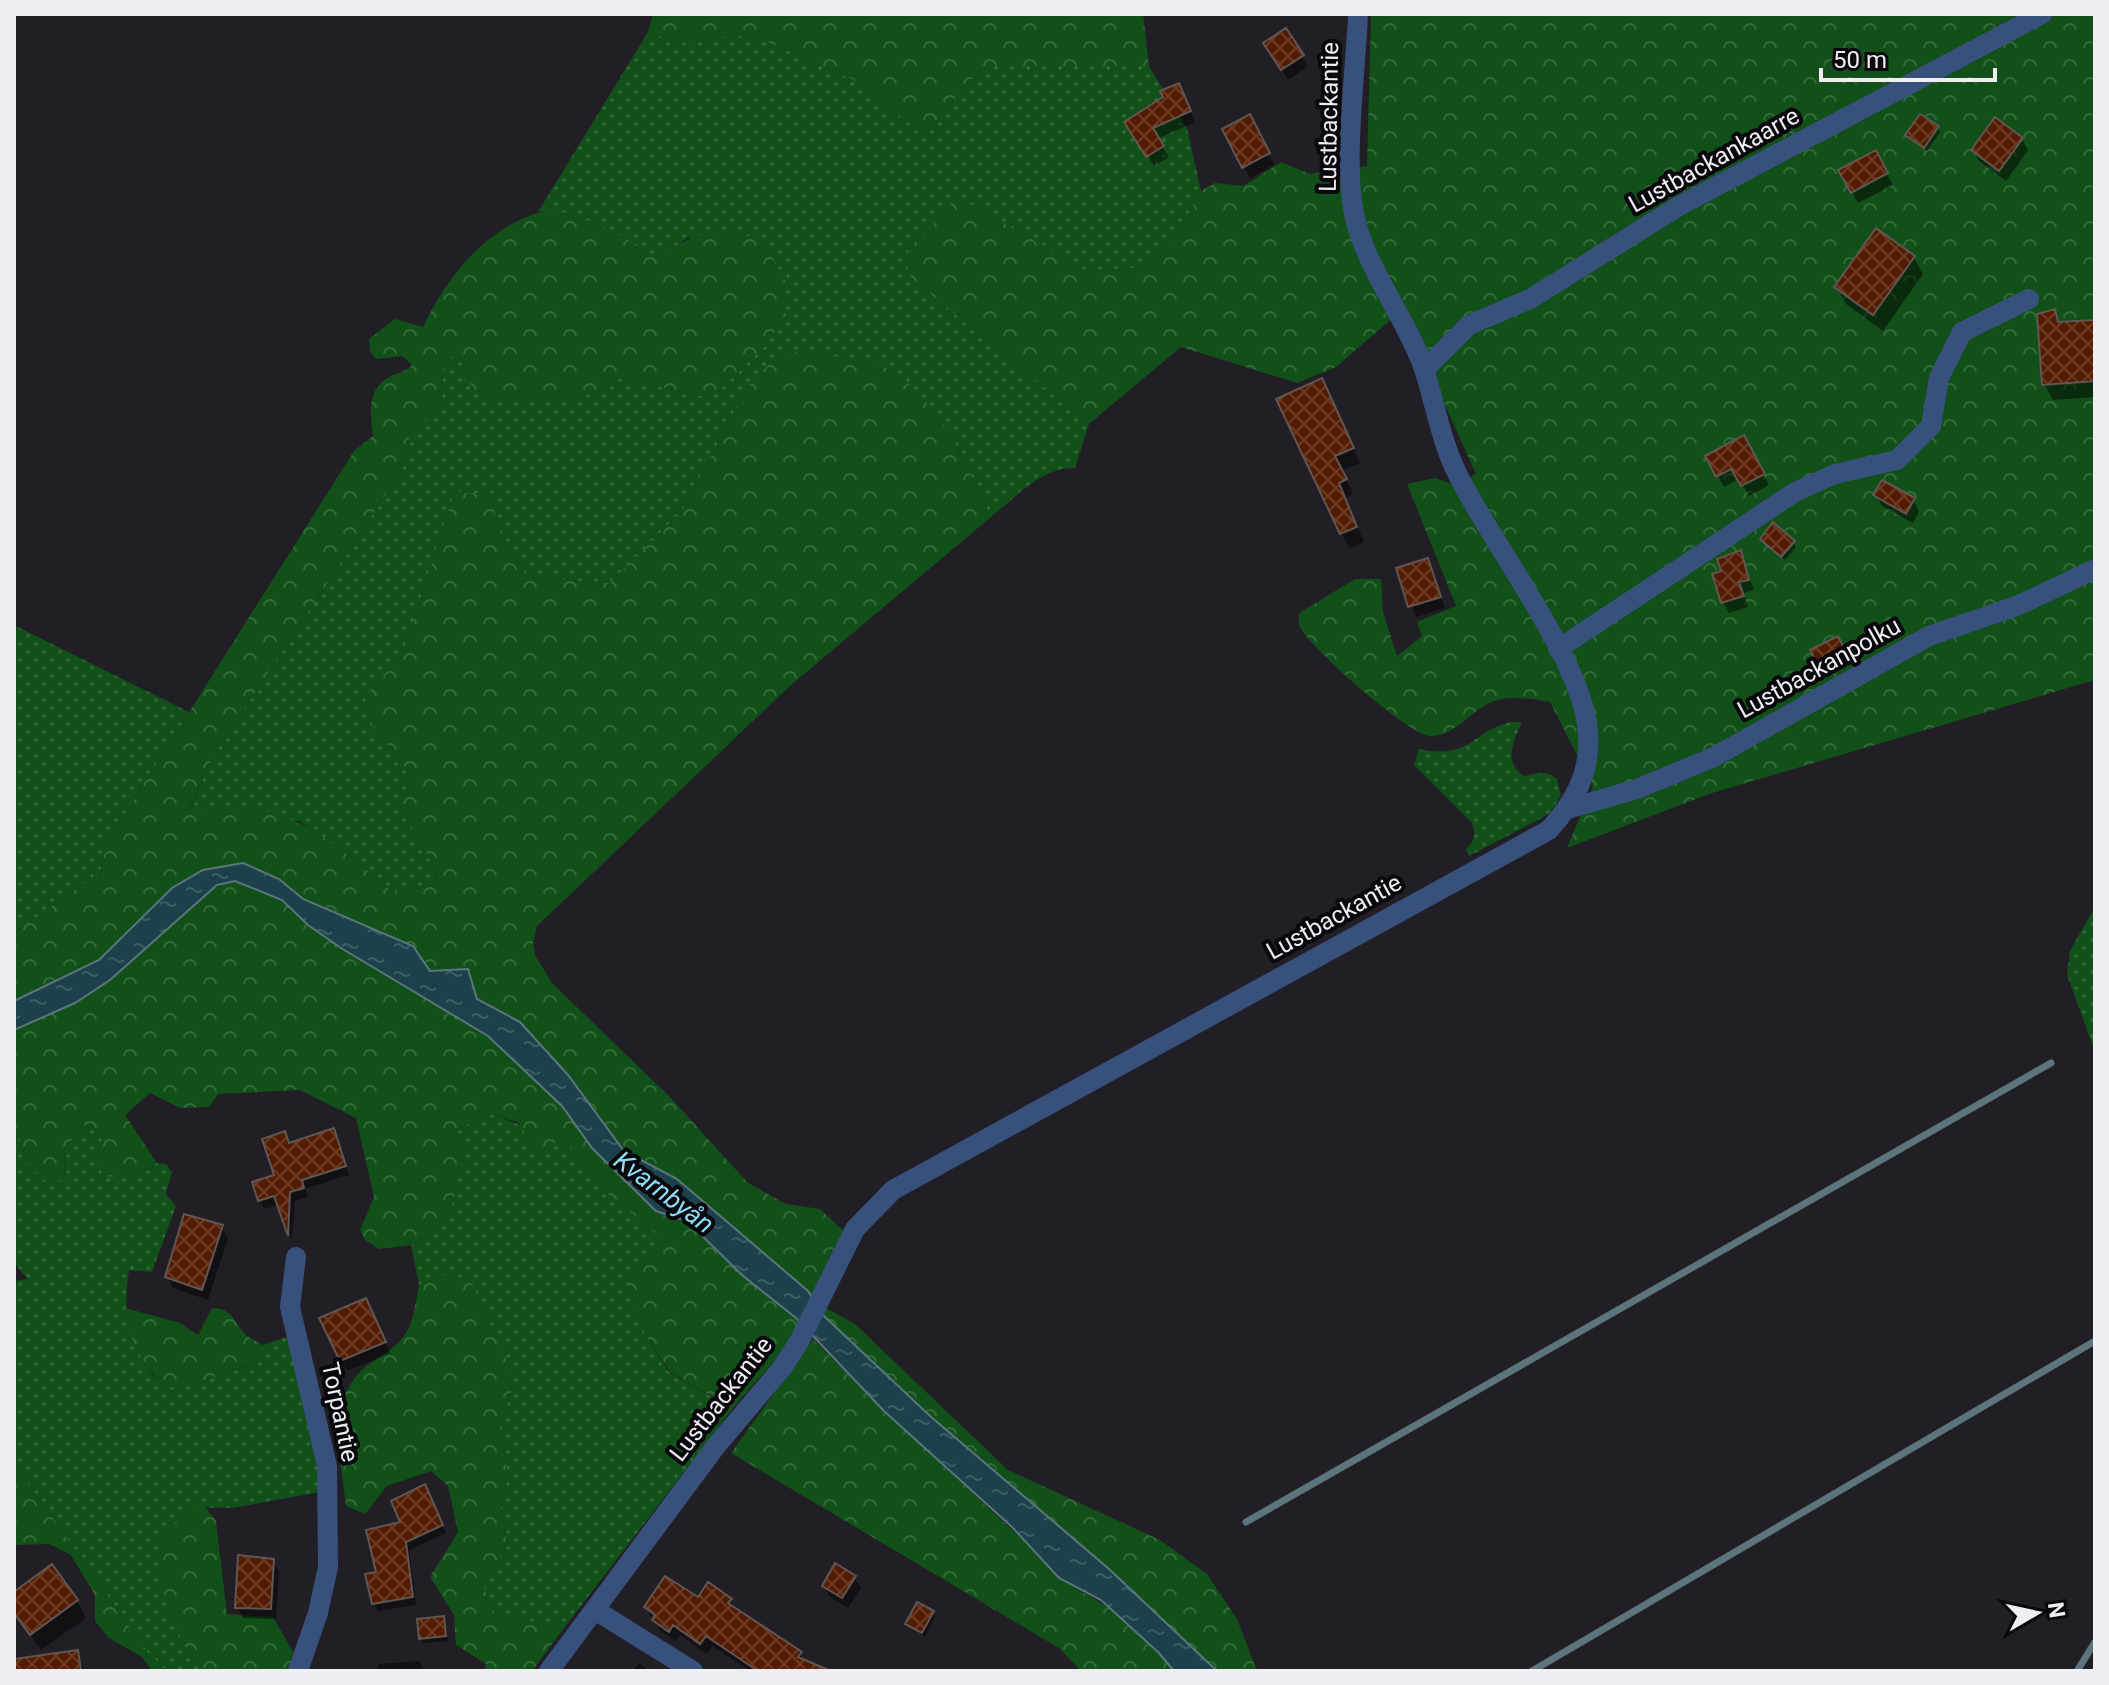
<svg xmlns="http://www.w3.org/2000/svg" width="2109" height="1685" font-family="Roboto,sans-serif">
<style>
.grass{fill:url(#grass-dots)}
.forest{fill:url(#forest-crowns)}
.water{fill:url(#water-ripples);stroke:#5c757d;stroke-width:2}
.shadow{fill:#0007}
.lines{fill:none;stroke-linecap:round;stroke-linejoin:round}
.stream{stroke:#5c757d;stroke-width:7}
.building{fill:url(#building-cross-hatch);stroke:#605652;stroke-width:2}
.minor{stroke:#38507c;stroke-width:20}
.labels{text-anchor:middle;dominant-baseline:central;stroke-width:8;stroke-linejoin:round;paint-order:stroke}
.street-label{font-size:24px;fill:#f0edf3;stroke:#0a080c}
.water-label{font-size:26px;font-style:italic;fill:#8bdef5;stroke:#0a080c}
</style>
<defs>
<pattern id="grass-dots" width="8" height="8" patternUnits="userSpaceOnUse" patternTransform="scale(2)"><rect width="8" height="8" fill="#115019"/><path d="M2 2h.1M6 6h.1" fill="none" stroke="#346a3b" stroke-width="1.8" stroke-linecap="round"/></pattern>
<pattern id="forest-crowns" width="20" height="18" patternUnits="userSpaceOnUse" patternTransform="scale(2)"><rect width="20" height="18" fill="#115019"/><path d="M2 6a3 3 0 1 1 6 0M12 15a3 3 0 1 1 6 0" fill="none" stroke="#346a3b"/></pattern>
<pattern id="water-ripples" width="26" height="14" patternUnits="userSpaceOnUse" patternTransform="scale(2)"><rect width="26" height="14" fill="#1c414b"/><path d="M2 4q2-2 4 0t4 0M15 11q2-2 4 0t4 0" fill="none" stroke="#3d5d65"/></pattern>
<pattern id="building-cross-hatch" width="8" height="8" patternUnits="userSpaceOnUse" patternTransform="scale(2)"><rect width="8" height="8" fill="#531b00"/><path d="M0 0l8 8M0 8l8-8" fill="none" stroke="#6c3c26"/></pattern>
</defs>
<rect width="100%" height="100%" fill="#221e25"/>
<path class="grass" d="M648,32L679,43L734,35L763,40L854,80L924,135L984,66H1149L1187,128L1201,191L1171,244L1142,268L1088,271L905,256L911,278L1089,424L1075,468C1042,467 1016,497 991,517L949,431L745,390L683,510L610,583L527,577L500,532L490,495L455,491L402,655L371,689L373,726L411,775L401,809L434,867L437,881L429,887L392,892L349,855L299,821L188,813L212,758L405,465L410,431C461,405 431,389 450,356L460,358L472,388L579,399L621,378L699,396L725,385L765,346L689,237L655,260C631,239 569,205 538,212Z
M14,625L189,712L107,842L100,872L14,933Z
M1511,722H1522C1513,742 1503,762 1524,776C1537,773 1546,770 1557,779L1561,796L1550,813L1540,819L1469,856L1466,849C1475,841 1476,835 1472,823L1414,765L1419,749C1471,760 1470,732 1511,722Z
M2095,907V1052L2067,975L2070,951Z
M493,1114L569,1145L608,1193L667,1243L631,1277L645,1334L669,1372L727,1406L737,1403L564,1628L493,1614L483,1584L508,1545L500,1511L508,1473L499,1430L513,1386L445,1275L419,1285L411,1245L428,1235L457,1129Z
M14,1121L28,1166L65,1178L64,1150L84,1125L99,1130L103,1137L96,1162L146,1170L157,1163L166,1164L172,1172L166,1194L176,1206L152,1272L129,1270C122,1318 129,1337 154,1377L199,1383L245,1366L253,1370L262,1345L290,1336L316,1436L320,1492L232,1508L189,1507V1654L202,1671H168L148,1653L14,1463V1281L28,1279L14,1263Z"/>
<path class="forest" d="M653,14H1143L1149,66H984L924,135L854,80L763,40L734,35L679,43L648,32Z
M1371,14H2095V680L1712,793L1567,848L1593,786L1550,702C1532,699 1511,695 1494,701C1472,709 1455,737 1430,736C1409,735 1307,646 1299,625C1298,621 1299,617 1299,613L1355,579H1381L1383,612L1397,656L1422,636L1417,622L1456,606L1407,484L1435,478L1455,485L1476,474L1402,310L1336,367L1297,383L1181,347L1089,424L911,278L905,256L952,203L964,200L1087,271L1142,268L1171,244L1201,191L1215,183L1243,186L1281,162L1310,174L1367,166Z
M553,209C591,220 625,233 655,259C701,229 707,229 762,238L785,280L786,315L765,346L725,386L699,396L621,378L579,399L485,398L472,388L460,358L450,356C431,389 461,405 410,431L405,465L212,758L188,812C203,812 221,805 237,806C300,809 347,853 392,892L429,887L437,881L434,867L401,809L411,775L373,726L364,703L371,689L402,655L455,491L490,495L500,532L527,577L610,583L683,510L745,390L775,358L802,351L879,363L914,387L949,431L991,517L791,685L537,926L533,943L535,955L552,983L671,1098L748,1183L786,1204L820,1209L846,1233L814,1300L677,1179L624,1151L568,1075L520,1022L430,971L413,946L303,899L278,879L203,870L172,888L99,960L14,1001V933L100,872L107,842L354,451L373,436C370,416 367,388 389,377C398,373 405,372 412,365L402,356L377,359L370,352L369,339L395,319L423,327C449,272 492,221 553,209Z
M235,881L282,900L308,925L341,948L488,1036L562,1106L592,1148L656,1210L687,1221L742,1275L796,1318L799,1322L780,1355L737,1403L728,1406L670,1372L645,1334L628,1294L631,1277L667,1243L608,1193L569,1145L556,1142L548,1150H534L519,1123L493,1114L457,1129L464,1152L452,1207L428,1235L411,1245L379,1249L365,1240L360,1230L374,1197L356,1118L300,1090L218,1094L209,1107L180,1108L150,1093L125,1115L157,1163C138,1175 124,1178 103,1176L96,1162L103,1137L99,1130L84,1125L64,1150L65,1178L51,1186L28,1166L14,1121V1030C47,1015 83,1002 111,979C150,948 186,892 235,881Z
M445,1275L470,1279L505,1356L513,1386L499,1430L508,1473L500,1511L508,1545L483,1584L493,1614L564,1628L532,1671H485L486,1664L456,1645L454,1615L430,1577L458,1532L448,1486L431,1471L387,1486L365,1514L346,1506C343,1474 331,1430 343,1400C359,1357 388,1361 406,1333C414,1320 416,1300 419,1285Z
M125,1308L180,1323L198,1335L212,1308C236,1308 234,1327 250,1338C254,1341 258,1341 262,1345L253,1371L244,1366L199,1383L169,1388C143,1370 129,1339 125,1308Z
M826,1308L855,1324L1008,1470L1160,1540L1207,1574L1237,1619L1257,1671H1217L1109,1569L930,1416L823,1315Z
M813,1339L884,1411L1076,1589C1107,1603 1158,1641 1174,1671H1081L1059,1648L731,1453Z
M14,1463L148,1653L168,1671H152L142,1657L109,1638L95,1621V1595L71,1555L49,1544L14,1545Z
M204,1506L216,1521L227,1614L273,1617L293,1652L290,1671H202C172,1633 152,1579 160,1531L176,1522L178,1514L189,1507Z"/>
<path class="water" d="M243,863L279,879L303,899L413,946L430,971L468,969L477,999L520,1022L568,1075L624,1151L677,1179L808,1291L823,1315L930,1416L1109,1569L1217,1671H1174L1159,1653L1101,1600L1059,1578L1012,1527L884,1411L796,1318L742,1275L687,1221L656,1211L592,1148L562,1106L488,1036L341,948L308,925L282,900L235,881L217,885L110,980L75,1003L14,1030V1001L99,960L172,888L203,870Z"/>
<path class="shadow" d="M1286,30L1308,67L1288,80L1272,54Z
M1184,96L1195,122L1157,139L1169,157L1154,166L1127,123Z
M1255,127L1274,165L1250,178L1244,167Z
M1937,127L1940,132L1927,151L1908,136Z
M2022,139L2028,150L2006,181L1979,161L1973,151Z
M1875,153L1893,185L1858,203L1841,171Z
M1914,258L1923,274L1883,331L1846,304L1836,287Z
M2054,311L2061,324L2095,322V397L2053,400L2044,384Z
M1321,380L1360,463L1342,471L1353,494L1346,498L1364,542L1350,548L1341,533Z
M1744,438L1769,485L1749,496L1739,479L1724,487L1707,457Z
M1876,495L1913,500L1919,511L1913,523L1882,506Z
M1762,539L1793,542L1796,547L1785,560Z
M1740,553L1754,590L1744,593L1748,607L1729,613L1723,602L1724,572Z
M1428,560L1445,608L1416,617L1398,569Z
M1837,638L1847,657L1823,670L1812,651Z
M333,1131L349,1175L305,1189L308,1197L295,1201L292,1239L279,1204L265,1209L260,1200L276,1176L284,1134L290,1145Z
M221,1227L228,1238L208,1300L173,1288L167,1277Z
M372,1311L390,1353L347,1371L341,1360Z
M428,1494L446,1533L409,1550L416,1605L378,1611L374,1603L378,1574L403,1524Z
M273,1561L279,1572L276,1619L243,1618L237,1607Z
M854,1577L861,1588L848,1608L830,1597L824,1586Z
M14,1595L77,1601L86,1618L41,1650L14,1612Z
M699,1599L730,1600L737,1611L800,1653L805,1662L829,1671H751L712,1646L707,1654L680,1635L676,1641L661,1631L646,1608Z
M932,1613L935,1617L925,1637L907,1624Z
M443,1618L448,1641L424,1643L421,1639Z
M77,1652L84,1671H41Z
M419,1661L425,1671H378V1664Z
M639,1663L649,1671H633Z"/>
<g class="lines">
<path class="stream" d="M1246,1522L2051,1063
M1532,1671L2095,1341
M2077,1671L2095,1642"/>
</g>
<path class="building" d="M1286,28L1304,55L1281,70L1263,43Z
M1179,83L1191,111L1153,128L1164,146L1146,157L1124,122L1163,97L1160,91Z
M1250,114L1270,153L1242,168L1222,129Z
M1920,114L1939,126L1924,148L1905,135Z
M1995,117L2023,138L1999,171L1971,150Z
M1876,150L1888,173L1851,193L1838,170Z
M1876,228L1915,256L1873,315L1834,287Z
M2055,309L2058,322L2095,320V381L2042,385L2037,314Z
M1322,378L1354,448L1335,456L1347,479L1339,483L1357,527L1340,534L1276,399Z
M1744,435L1765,474L1741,486L1731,469L1716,477L1705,456Z
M1882,480L1915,498L1906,514L1873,495Z
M1773,522L1795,541L1781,557L1760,539Z
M1741,550L1749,580L1739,582L1744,596L1721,603L1712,574L1721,571L1717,559Z
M1428,558L1441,597L1408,607L1396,568Z
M1838,636L1846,652L1818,666L1810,650Z
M334,1128L346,1166L302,1180L304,1188L290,1192L288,1236L274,1196L258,1201L252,1182L274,1175L262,1139L285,1131L289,1143Z
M184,1214L223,1225L202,1290L165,1277Z
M366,1298L386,1342L340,1361L319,1318Z
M425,1484L443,1525L406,1542L413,1597L372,1604L365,1574L376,1572L366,1530L400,1522L391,1501Z
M238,1555L274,1559L271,1609L235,1608Z
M835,1563L856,1576L842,1598L822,1586Z
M52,1564L78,1600L30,1635L14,1613V1592Z
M665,1576L698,1597L708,1582L732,1599L728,1603L802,1652L798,1657L831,1671H758L706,1636L700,1644L673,1625L669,1632L652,1620L655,1615L644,1607Z
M917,1602L934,1611L922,1633L905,1624Z
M444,1616L446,1636L419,1639L417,1619Z
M78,1650L81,1671H14V1659Z"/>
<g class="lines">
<path class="minor" d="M1424,370L1469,325L1530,299L1679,206L2042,14
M1558,649L1795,492L1835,474L1897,460L1931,426L1939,378L1962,332L2029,299
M1568,809L1637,789L1714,757L1929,636L2019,605L2095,569
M296,1257L290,1307L327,1466L328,1567L318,1613L298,1671
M595,1610L693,1671
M549,1671L716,1446L782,1368L800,1340L855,1229L893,1190L1549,830C1575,801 1591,773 1588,732C1583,660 1491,543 1457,473C1441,441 1435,403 1424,369C1407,320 1372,277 1357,226C1341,174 1356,71 1358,14"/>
</g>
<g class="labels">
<g class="street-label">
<text transform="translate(1329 117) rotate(-89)">Lustbackantie</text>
<text transform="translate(1714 160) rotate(-29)">Lustbackankaarre</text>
<text transform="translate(1819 668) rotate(-29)">Lustbackanpolku</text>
<text transform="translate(1334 917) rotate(-29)">Lustbackantie</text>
<text transform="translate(721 1399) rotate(-52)">Lustbackantie</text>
<text transform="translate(340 1412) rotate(78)">Torpantie</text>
</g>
<g class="water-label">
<text transform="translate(664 1192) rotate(37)">Kvarnbyån</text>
</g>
</g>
<rect width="2109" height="1685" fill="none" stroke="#f0edf3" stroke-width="32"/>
<g transform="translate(2037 1613) rotate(81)" stroke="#0a080c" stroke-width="6" paint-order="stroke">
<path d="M0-6L14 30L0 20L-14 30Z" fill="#f0edf3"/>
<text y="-12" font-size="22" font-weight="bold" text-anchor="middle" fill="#f0edf3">N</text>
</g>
<path d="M1821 68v12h174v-12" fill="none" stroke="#f0edf3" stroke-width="4"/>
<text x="1833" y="68" font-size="24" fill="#f0edf3" stroke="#0a080c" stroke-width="6" paint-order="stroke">50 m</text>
</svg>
